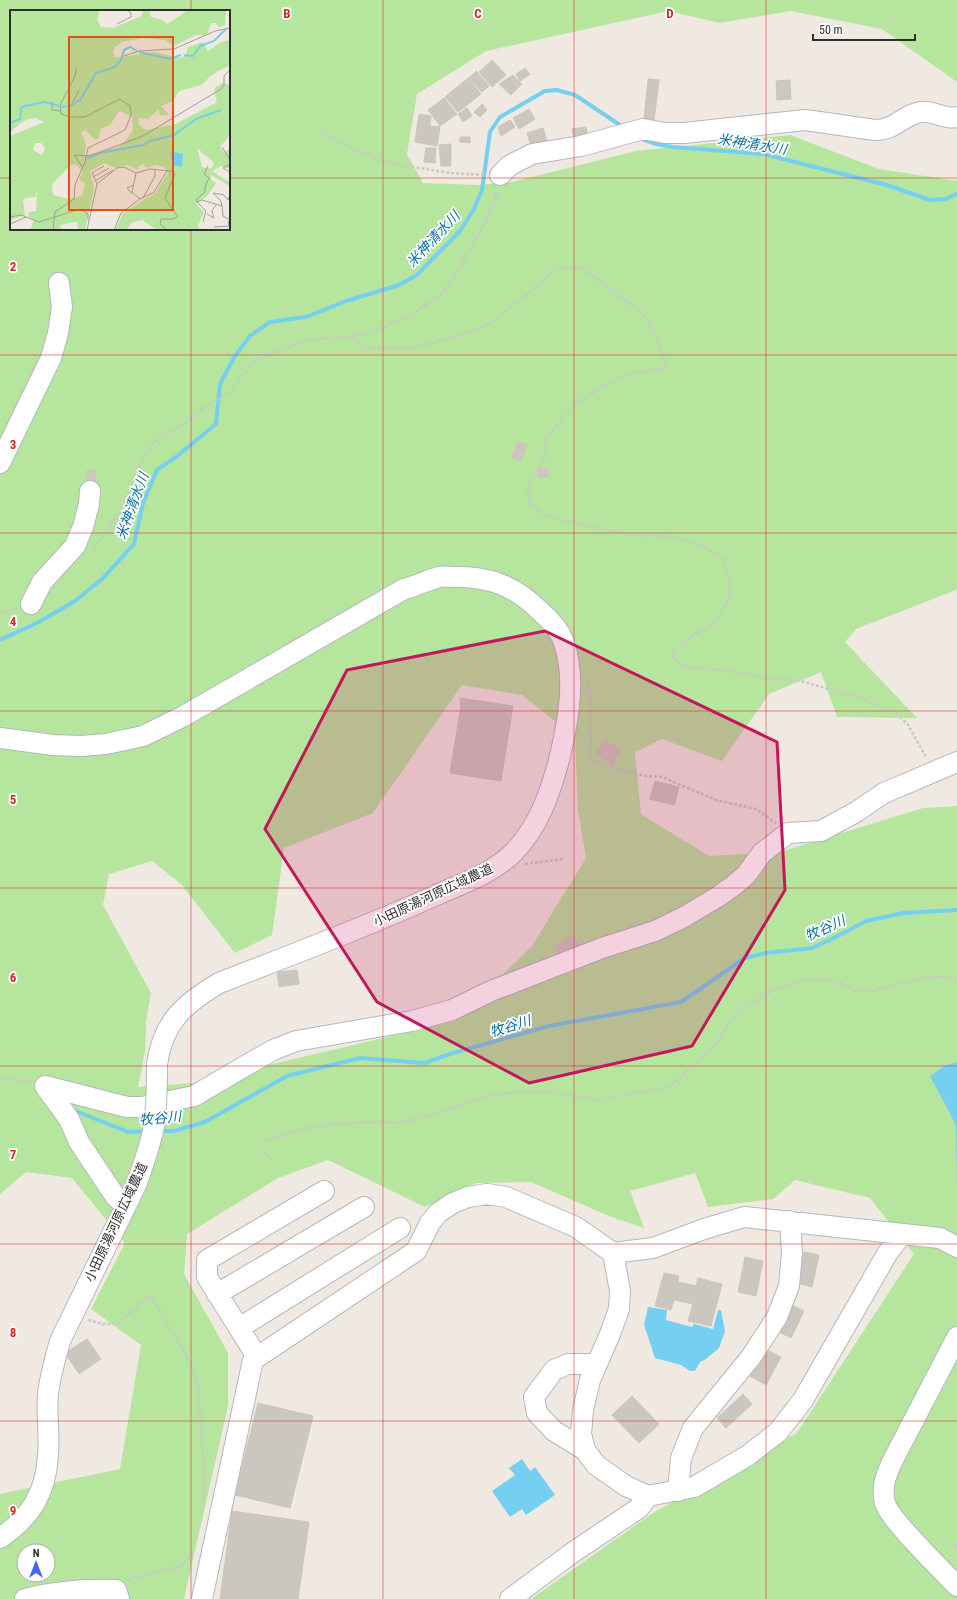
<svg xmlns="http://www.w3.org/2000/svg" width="957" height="1599" font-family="'Roboto Condensed','Noto Sans JP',sans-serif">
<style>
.green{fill:#b6e59e;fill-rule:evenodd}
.water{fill:#75cff0}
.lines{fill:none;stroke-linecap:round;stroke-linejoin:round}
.stream{stroke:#75cff0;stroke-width:4}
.building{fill:#cbc7bf;stroke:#cbc5ba}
.minor-casing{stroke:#b4b7c1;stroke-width:22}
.path{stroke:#c9c9c9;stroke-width:2.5;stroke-dasharray:3 2;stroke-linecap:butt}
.minor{stroke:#fff;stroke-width:20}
.minor-bridge-casing{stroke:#b4b7c1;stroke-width:22;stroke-linecap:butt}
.minor-bridge{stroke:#fff;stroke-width:20}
.marked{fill:#c2185b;fill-opacity:0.2;stroke:#c2185b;stroke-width:3;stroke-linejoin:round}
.grid{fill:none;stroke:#d62828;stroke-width:1;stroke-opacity:0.55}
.labels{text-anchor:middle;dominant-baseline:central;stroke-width:3.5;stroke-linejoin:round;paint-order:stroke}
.street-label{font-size:13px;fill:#2e2e2e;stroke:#fff}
.water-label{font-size:14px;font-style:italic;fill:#0d6fa3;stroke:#fff}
.inset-river{fill:none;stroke:#75cff0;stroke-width:2}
.inset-road{fill:none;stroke:#a29e99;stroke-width:1}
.view{fill:#df570e;fill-opacity:0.15;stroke:#df570e;stroke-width:2}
.inset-edge{fill:none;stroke:#2e2e2e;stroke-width:2}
.grid-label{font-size:13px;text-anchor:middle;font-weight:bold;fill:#d62828;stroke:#fff;stroke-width:3.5;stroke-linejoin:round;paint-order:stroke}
</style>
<rect width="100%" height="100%" fill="#efe9e1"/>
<path class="green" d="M0,0H957V82L882,29L791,11L720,23L668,11L486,51L417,94L407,154L423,183L478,185L512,182L636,151L790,135L879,169L957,181V588L956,590L856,629L845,642L917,718L837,717L821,672L769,694L722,761L662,739L635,752L641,814L709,856L780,852L923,808L957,806V1599H531L653,1513L797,1433L914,1254L870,1198L795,1180L773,1199L708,1207L695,1173L630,1191L644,1228L609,1216L531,1182L476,1183L425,1207L328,1160L278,1178L187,1234L184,1274L228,1353V1406L184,1599H0V1494L120,1469L141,1345L91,1309L125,1243L72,1178L26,1172L0,1194ZM11,11H229V229H11ZM462,685L522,695L575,737L578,810L586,858L532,946L455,1021L193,1083L138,1087L145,1052L146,1021L151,993L103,905L109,874L152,861L181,884L235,953L272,935L284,848L373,813ZM24,1551H48V1575H24Z"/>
<path class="water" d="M957,1062V1185L956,1125L930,1076L946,1065Z
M648,1307L667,1310L666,1320L692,1327L694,1324L713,1329L718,1310H721L725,1331L719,1348L706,1359L700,1362L695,1371H690L681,1365L655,1358L644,1325Z
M522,1459L530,1471L535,1467L555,1495L526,1515L522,1509L510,1517L492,1491L515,1475L509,1468Z"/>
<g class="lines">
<path class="stream" d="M639,138L656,144L672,147L763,154L887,185L930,200L945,199L957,194
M0,640L39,622L75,601L103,578L134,544L143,503L157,470L176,457L216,424L220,384L235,356L250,336L270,322L306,317L346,301L399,285L417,275L460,231L474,209L482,190L490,132L500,117L545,91L557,90L575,95L623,127
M71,1109L128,1132L148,1131
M159,1131H174L205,1122L287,1076L360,1058L424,1063L453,1053L549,1026L681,1002L745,958L766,953L812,948L838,936L866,921L904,913L957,910"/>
</g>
<path class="building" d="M492,60L506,75L492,87L479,72Z
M525,68L530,74L520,81L516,74Z
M476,71L489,86L482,92L469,78Z
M513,75L522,84L511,95L499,84Z
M468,78L481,94L458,112L445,97Z
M648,79L659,80L654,121L644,120Z
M790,80L791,99L777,100L776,81Z
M444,98L457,114L440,126L428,110Z
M482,104L487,110L480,117L474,112Z
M467,108L472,116L463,122L458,114Z
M529,109L535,119L519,129L513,118Z
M419,114L431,116L430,126L440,127L437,146L415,142Z
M510,120L515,127L501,136L498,127Z
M586,127L588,137L574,139L572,129Z
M543,128L547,141L531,146L527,133Z
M460,137H470V143L460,142Z
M451,144V166H441L439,145Z
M426,148H436L435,163L424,162Z
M518,442L527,445L521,461L511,458Z
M538,468H548V477L539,478Z
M87,470H95V484H87Z
M460,698L513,706L501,781L450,773L461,706Z
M604,740L621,750L613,764L596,754Z
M655,781L679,787L674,805L650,799Z
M572,935L579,945L561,957L554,948Z
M297,970L299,984L279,987L277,972Z
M804,1252L819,1255L812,1287L797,1283Z
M745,1257L763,1261L756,1296L738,1292Z
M664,1273L679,1276L678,1282L696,1286L698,1278L722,1284L711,1326L688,1321L693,1304L674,1300L671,1310L655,1306Z
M790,1304L804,1311L791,1338L777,1331Z
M87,1339L101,1359L79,1374L65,1353Z
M765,1349L781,1357L766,1385L750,1376Z
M743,1394L752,1404L726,1428L717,1418Z
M632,1396L659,1424L639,1443L612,1415Z
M258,1403L313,1416L290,1508L235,1495Z
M232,1511L309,1522L298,1599H220Z"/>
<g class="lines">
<g class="minor-casing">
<path id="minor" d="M500,175L509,166L532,154L581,146L643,129L665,133H684L805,120L875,130C895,130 902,116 920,112C933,110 945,120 957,117
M0,463L51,358L58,333L62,307L59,283
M31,604L42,582L75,546L83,527L89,504L90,491
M0,738L53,745L81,746L106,744L143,736L182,717L404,589C416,586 428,580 439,577C444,576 449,577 454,577C489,576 515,586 540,611C548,618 559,629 563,640C577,678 568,722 559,760C550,794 538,828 512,854C491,874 461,884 434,896C364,928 291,955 219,983C184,1004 163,1022 157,1064
M45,1086L127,1107H142L194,1096L252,1062L273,1050L296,1041L412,1021L452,1010L491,991L602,948L655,931L684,917L719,896L733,886L746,875L762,853L788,833L821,831L856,812L884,793L957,762
M45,1086L69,1119L79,1142L115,1196L126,1206
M613,1253L653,1248L704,1229L744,1217L940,1238L957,1247
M217,1294L364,1207
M239,1328L400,1228
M957,1337L892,1462C886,1476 881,1486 885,1503C889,1519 943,1571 957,1586
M257,1357L207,1277V1260L324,1191
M585,1450L554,1431L537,1413L534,1397L554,1370L568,1364H597
M678,1491L681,1458L693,1428L751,1357L777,1317L789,1286L792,1253L790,1221
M0,1538C31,1517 46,1493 48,1455C50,1435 46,1414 48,1394C50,1376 55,1359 60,1341L136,1185
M25,1599C55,1591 85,1589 116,1590L119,1599
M202,1599L253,1360L416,1251L430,1223L438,1213L453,1203L468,1197L487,1194L506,1197L576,1227L613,1253L620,1291L619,1309L610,1334L590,1380L583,1410L581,1434L585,1450L596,1465L626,1486L648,1496L694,1487L747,1456L778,1432L803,1400L887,1254L902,1234
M510,1599L572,1553L639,1508L648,1496"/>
</g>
<path class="path" d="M319,131L360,152L384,162L450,173L485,175
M355,336L360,346L366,348H414L470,332L490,324L531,291L556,268L571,267L582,268L643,314C654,330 662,350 666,368L628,374L601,388L575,404L565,415L547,438L543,459L532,478L528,490V502L543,514L565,521L627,534L659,536L688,540L708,549L724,560L730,579L729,597L723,610L715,623L688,639L674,651L673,655L674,660L678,663L694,668L732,671L760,677L801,681L861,698L895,713L907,723L926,757
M93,549L120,512L142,460L153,443L160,437L183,425L191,419L203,408L230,392L250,366L261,357L310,340L355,336L379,329L413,314L442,293L455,276L489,215L495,200L497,191
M0,613L17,608
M588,681L592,716L590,759L627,772L647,776L662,777L716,800L756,809L776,823
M525,864L564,859
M0,1078L29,1082
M269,1158L265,1153L263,1143L267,1140L298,1130L326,1125L369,1122L400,1123L443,1111L480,1098L515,1092H550L595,1099H609L632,1093L645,1092L670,1086L717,1044L726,1027L738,1012L762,996L777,989L806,980L825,979L839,982L856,991H871C892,986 938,970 957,980
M88,1320L103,1324H117L150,1295L190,1361L198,1386L204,1468V1505
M957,1544L954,1546L957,1549
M128,1581L133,1578L180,1567L194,1552"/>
<use href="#minor" class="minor"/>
<g class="minor-bridge-casing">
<path id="minor-bridge" d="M136,1185C143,1166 150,1146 154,1126C157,1105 157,1084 157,1064"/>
</g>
<use href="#minor-bridge" class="minor-bridge"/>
</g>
<path class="marked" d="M545,631L777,742L785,890L692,1046L529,1083L377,1002L265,829L347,670Z"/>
<path class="grid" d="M191,0V11M383,0V1599M574,0V1599M766,0V1599M0,178H11M229,178H957M191,229V1599M0,355H957M0,533H957M0,711H957M0,888H957M0,1066H957M0,1244H957M0,1421H957"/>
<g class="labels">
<g class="street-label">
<text transform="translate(433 895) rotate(-25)">小田原湯河原広域農道</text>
<text transform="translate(116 1222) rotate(-65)">小田原湯河原広域農道</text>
</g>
<g class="water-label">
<text transform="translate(752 144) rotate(9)">米神清水川</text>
<text transform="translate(433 239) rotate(-47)">米神清水川</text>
<text transform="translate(132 506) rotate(-70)">米神清水川</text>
<text transform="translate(825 928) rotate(-24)">牧谷川</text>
<text transform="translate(510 1026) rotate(-17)">牧谷川</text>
<text transform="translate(160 1118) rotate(-5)">牧谷川</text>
</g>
</g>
<g transform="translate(10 10)">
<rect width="220" height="220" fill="#efe9e1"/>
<path d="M0,0H90L87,10L91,17L103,18L131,6L134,0H139L141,7L152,10L157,14L178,0H216L215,15L209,18L206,13H201L197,25H186L164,36L155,30L132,28L112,32L105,37L103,43L105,47H111L145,42L170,48L176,45L178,37L193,32L198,41L211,32L220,30V55L203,64L191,75L169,81L163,91L151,96L159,105H150L148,100L138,109L128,108L129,115L136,120L166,114L207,92L204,79L212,73L220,75V125L210,137L214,143L220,138V159L211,156L202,161L220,173V176L201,165V170L206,173L197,186L186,194L194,202L188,216L191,220H147L132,210L121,213L117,220H105L113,203L146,182L158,163L154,157L146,155L136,158L134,154L128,156L129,160L117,155L105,158L95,153L80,161L84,179L75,220H68L67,212H64L50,215L51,220H20L24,210L18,206L19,202L26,201L27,181L25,187L15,188L13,191L15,205L0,210V126L34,112L25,108L15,110L0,122ZM109,101L122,107L123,120L117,129L109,137L75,145L76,134L71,122L76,120L85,130L89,128L90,119L100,115ZM25,133H31L35,138L32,145L23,140ZM187,138L204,153L201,159L192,157ZM62,154L67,155L73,162L69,169L75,173L72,186L59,189L43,185L42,174Z" fill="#b6e59e" fill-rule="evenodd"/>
<path d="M164,142L173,144L172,157L163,155L160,143Z" fill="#75cff0"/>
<path class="inset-river" d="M129,42L160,49L171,45M174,45L183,46L190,36L204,31L216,19M52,97L60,96L71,89L86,63L105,57L111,50L114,40L120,37L127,41M0,113L10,109L11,98L15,96L35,92L49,96M77,149L90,143L133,135L140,131L164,125L186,109L211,100"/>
<path class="inset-road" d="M107,14L121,7V3L117,0M114,46L129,41L164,39L205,21L220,18M42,92V100L50,101M63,92L69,80M212,137L220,150M64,145L80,146L133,126L211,79L214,75V66L220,60M64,145L73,158M220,154L213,158L220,162M126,163L140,159L161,161L165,164L155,188L167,206L164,209H151L150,214L157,220M83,167L99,158M85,171L103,160M87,174L82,163L94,156M122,184L117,178L124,175M133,188L145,166V159M187,192L186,190L195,182V177L199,168L194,164L198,156M187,192L192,190L212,196L213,206L220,210M187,192L196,201L193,212M212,196L211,191L203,183L214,185L218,190L220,184M197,204L204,208L202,201L206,195M0,207L11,205L29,212L70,199L78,204V209M0,214L16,207M204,217L219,216L218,211M43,220L45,202L64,189L65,175L75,152L78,138L115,120L121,105L120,96L110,89L75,107H61L51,104L50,95L65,66L66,58M77,220L87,174L107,158L114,157L126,163L122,182L130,189L144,182L157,161M104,220L111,203L130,189"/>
<path class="view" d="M59,27H163V200H59Z"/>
<rect width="220" height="220" class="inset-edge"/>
</g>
<g class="grid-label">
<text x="287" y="18">B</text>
<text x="478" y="18">C</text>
<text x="670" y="18">D</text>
<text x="13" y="271">2</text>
<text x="13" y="449">3</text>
<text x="13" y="626">4</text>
<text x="13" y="804">5</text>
<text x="13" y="982">6</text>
<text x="13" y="1159">7</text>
<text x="13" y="1337">8</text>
<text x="13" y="1515">9</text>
</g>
<g transform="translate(36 1563)"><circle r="19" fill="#ffffff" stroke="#ababab"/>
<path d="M0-3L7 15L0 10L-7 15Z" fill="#4264fb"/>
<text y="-6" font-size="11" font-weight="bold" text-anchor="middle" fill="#2e2e2e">N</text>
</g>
<path d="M813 34v6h102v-6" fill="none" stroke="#2e2e2e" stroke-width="2"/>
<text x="819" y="34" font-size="12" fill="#2e2e2e" stroke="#ffffff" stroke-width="3" paint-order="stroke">50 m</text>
</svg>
